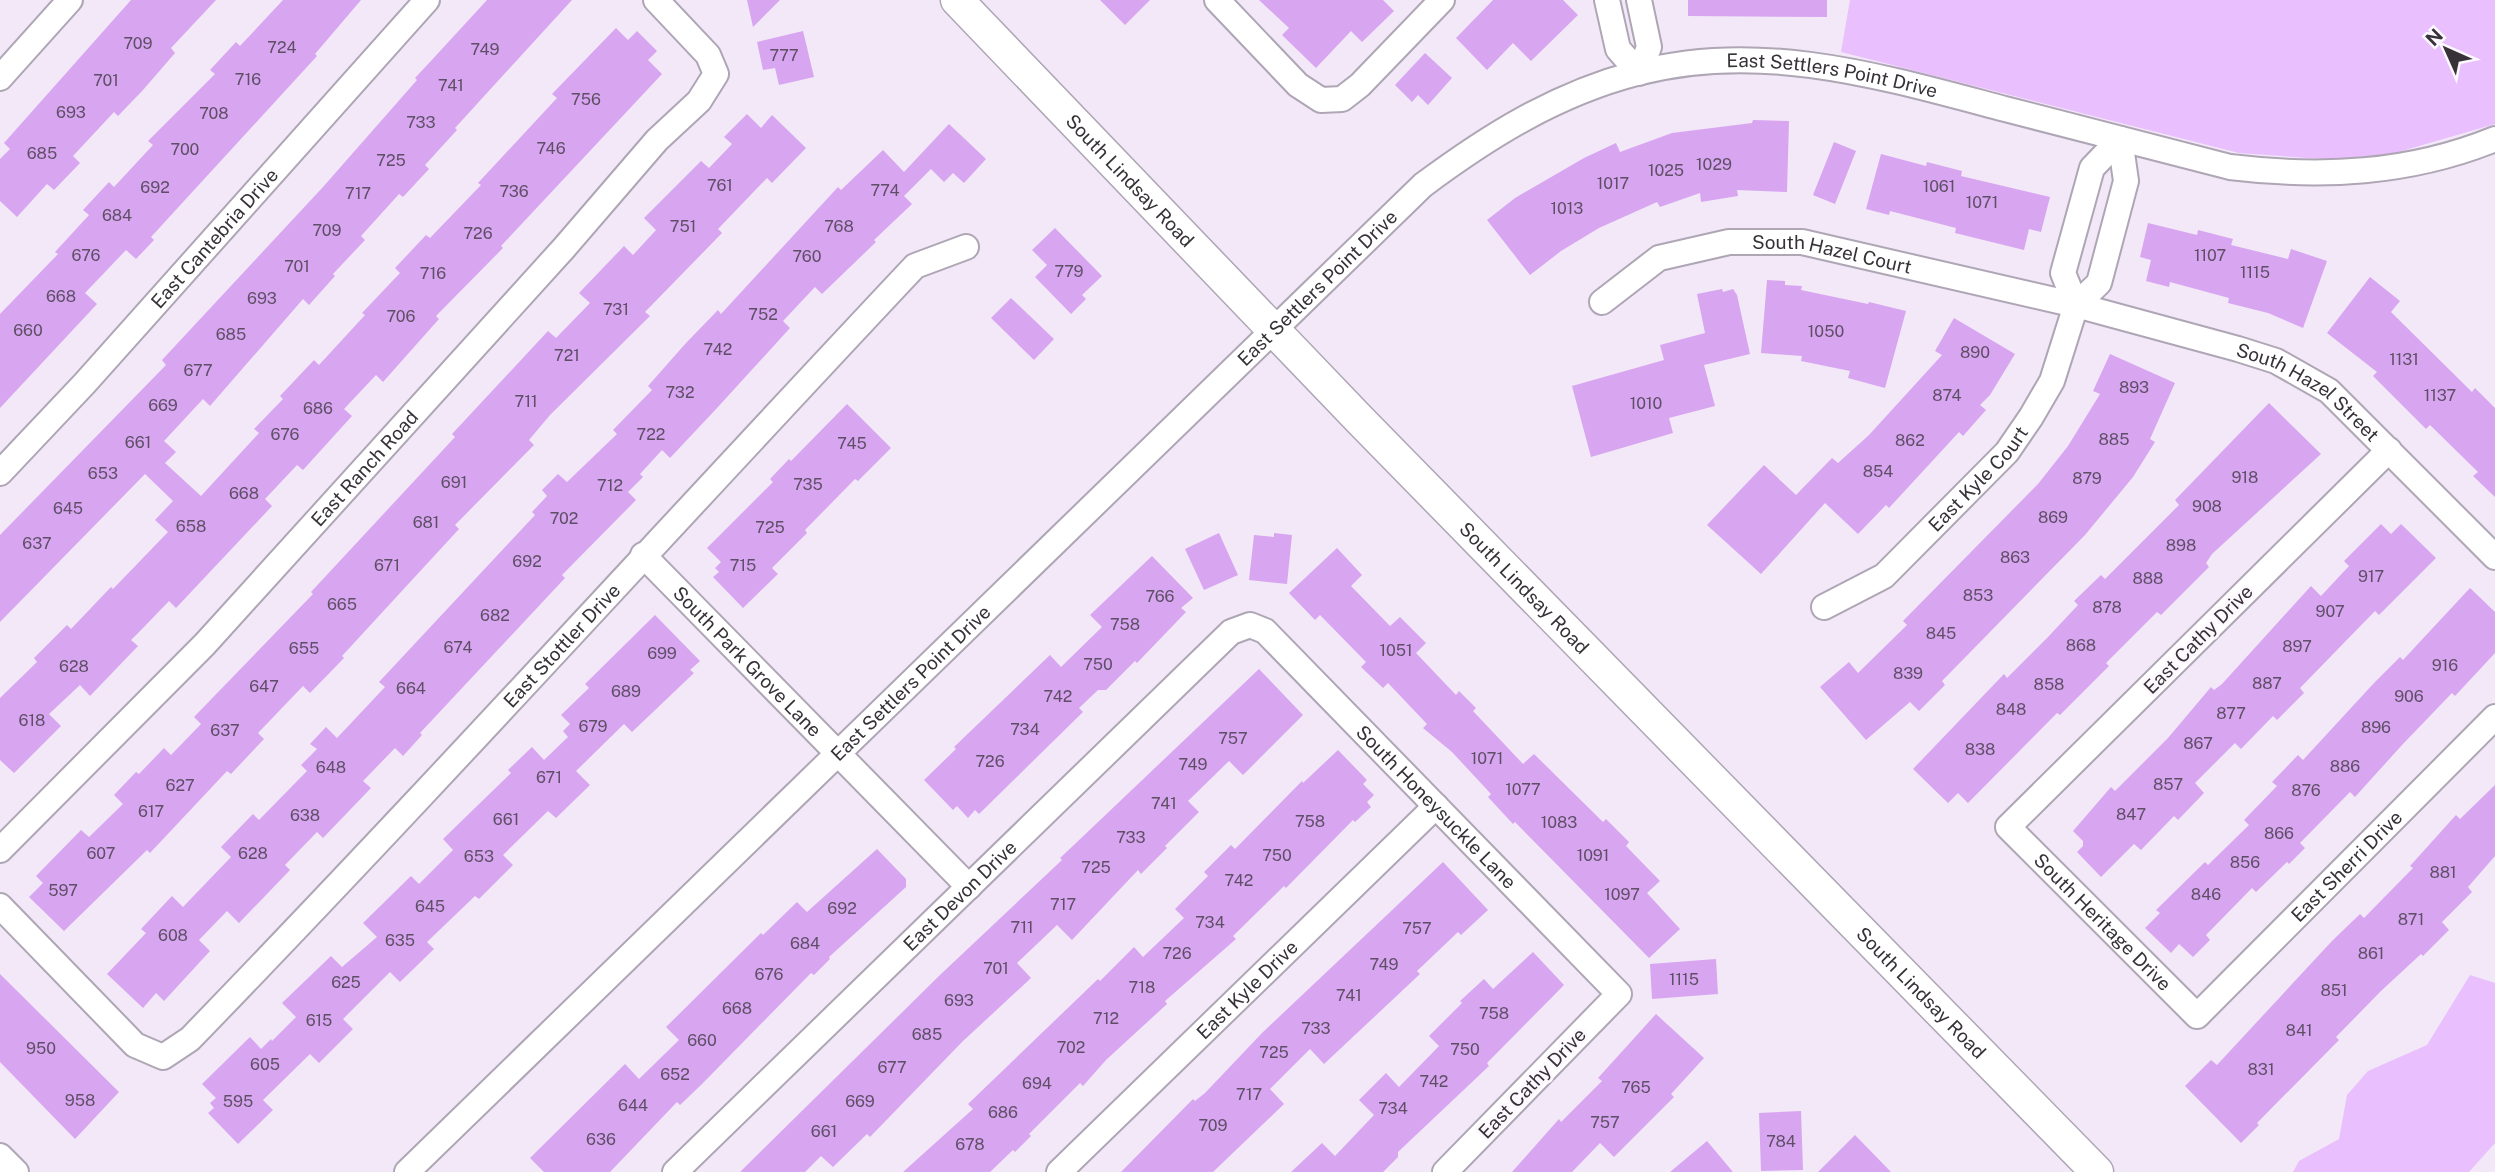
<svg xmlns="http://www.w3.org/2000/svg" width="2495" height="1172" font-family="'Public Sans',sans-serif">
<style>
.green{fill:#e9bffe}
.building{fill:#d8a5f1}
.lines{fill:none;stroke-linecap:round;stroke-linejoin:round}
.minor-casing{stroke:#afa6b5;stroke-width:28}
.major-casing{stroke:#afa6b5;stroke-width:35}
.minor{stroke:#fff;stroke-width:24}
.major{stroke:#fff;stroke-width:32}
.labels{text-anchor:middle;dominant-baseline:central;stroke-width:6;stroke-linejoin:round;paint-order:stroke}
.number-label{font-size:16px;fill:#5e4f66}
.street-label{font-size:19px;fill:#363238;stroke:#fcf8fe}
</style>
<rect width="100%" height="100%" fill="#f2e8f7"/>
<path class="green" d="M1850,0H2495V124L2395,153L2336,160L2239,153L1841,52Z
M2470,975L2495,983V1143L2469,1172H2293L2299,1161L2339,1139L2347,1095L2368,1071L2427,1045Z"/>
<path class="building" d="M131,0H216L171,48L175,53L143,90L118,116L114,112L73,156L80,163L54,190L47,184L17,217L0,201V159L10,149L4,143Z
M283,0H361L315,54L317,56L151,237L154,240L136,259L126,250L85,293L97,304L0,408V314L58,254L55,252L89,215L83,210L109,182L114,187L153,145L148,141L215,74L210,70L236,42L240,46Z
M487,0H572L455,128L457,130L425,165L429,169L403,197L399,194L361,236L365,240L333,274L335,276L309,305L303,299L210,406L203,399L164,441L176,452L165,463L201,496L259,433L254,429L283,399L280,396L314,360L319,365L365,315L362,313L400,273L395,268L426,235L430,238L481,185L478,183L557,98L552,94L616,28L628,40L637,31L657,51L648,60L662,74L501,246L503,248L436,316L439,319L383,382L376,375L344,409L352,416L303,470L297,465L265,499L272,506L176,608L169,601L144,627L131,640L138,646L90,696L80,685L49,714L61,726L14,773L0,760V698L37,662L34,658L67,625L71,629L111,587L113,589L168,532L155,520L173,501L145,474L0,622V535L166,365L162,360L323,187L417,80L415,78L430,62Z
M747,0H780L753,27Z
M1100,0H1150L1125,25Z
M1259,0H1383L1394,11L1362,42L1351,31L1316,68L1282,35L1289,28Z
M1493,0H1563L1578,15L1531,61L1513,43L1487,70L1456,38Z
M1688,0H1827V17L1688,16Z
M803,31L814,77L779,85L775,68L763,70L757,42Z
M1425,53L1452,78L1428,105L1418,95L1412,102L1395,85Z
M747,114L761,128L772,115L806,148L772,183L767,178L718,229L722,233L645,312L650,316L550,415L529,440L534,445L455,525L459,529L342,656L344,658L310,693L303,686L258,733L264,739L231,774L227,771L150,853L147,850L64,931L29,897L43,883L36,876L81,830L89,837L123,804L114,795L136,772L139,774L164,748L171,755L201,724L194,717L313,594L311,592L455,437L452,434L548,331L556,338L590,303L579,293L624,246L633,255L656,230L644,218L701,161L709,168L732,144L724,137Z
M1753,120L1789,121L1787,192L1737,190L1738,196L1701,202L1700,193L1660,207L1657,202L1599,228L1561,251L1530,275L1487,220L1515,198L1584,158L1616,143L1620,152L1672,133L1752,123Z
M949,124L986,159L964,183L953,173L944,182L931,169L904,196L912,204L874,240L876,242L822,294L815,287L783,321L790,328L717,408L670,458L662,450L640,474L643,477L628,492L636,500L562,575L565,578L420,733L422,735L403,756L395,748L363,781L371,788L323,838L317,832L285,865L290,870L239,923L227,911L199,940L210,951L164,1001L156,993L143,1008L107,974L146,933L141,929L172,896L183,907L231,857L221,847L253,814L259,820L307,771L301,765L317,749L310,744L326,727L337,738L385,687L379,682L535,515L532,512L547,496L542,490L558,474L567,482L617,434L613,430L652,390L648,386L686,343L718,310L721,314L838,187L841,190L883,150L904,172Z
M1834,142L1856,151L1835,204L1813,195Z
M1881,154L1926,166L1927,162L1962,171L1961,176L2050,197L2041,232L2029,229L2024,250L1955,233L1956,228L1890,211L1889,215L1866,209Z
M2148,223L2197,235L2198,230L2233,239L2231,245L2288,259L2291,249L2327,261L2303,328L2268,313L2228,303L2229,298L2170,282L2169,287L2146,281L2151,260L2140,257Z
M1055,228L1102,276L1082,295L1086,299L1071,314L1035,277L1047,265L1032,250Z
M2370,277L2400,301L2391,312L2472,392L2475,388L2495,408V497L2473,476L2478,472L2430,425L2426,429L2373,376L2377,372L2327,333Z
M1767,280L1785,281V285L1802,286L1801,290L1868,304L1869,302L1906,311L1885,388L1848,378L1850,371L1801,361L1802,356L1761,353Z
M1722,289L1723,292L1733,289L1737,295L1750,354L1704,365L1715,406L1669,418L1673,433L1591,457L1572,386L1664,360L1660,345L1705,333L1697,294Z
M1011,298L1054,339L1034,360L991,318Z
M1954,318L2015,354L1990,395L1980,405L1986,410L1978,419L1963,436L1959,432L1889,508L1886,505L1858,534L1825,503L1761,574L1707,525L1764,465L1796,495L1832,458L1838,463L1869,435L1942,355L1935,351Z
M2110,354L2175,383L2150,439L2155,442L2133,477L2085,535L1942,681L1945,685L1919,711L1910,702L1866,740L1820,687L1849,662L1858,673L1907,625L1903,621L2038,484L2068,446L2100,394L2093,391Z
M2269,403L2321,454L2212,554L2206,563L2209,567L2161,615L2157,612L2106,663L2109,666L2060,715L2057,713L1968,803L1958,793L1948,803L1913,769L2004,674L2007,678L2048,637L2078,605L2074,601L2101,575L2105,579L2179,505L2175,500Z
M847,404L891,448L858,481L855,479L805,530L807,533L772,568L778,574L743,608L713,577L719,572L715,568L721,562L707,548L773,482L770,479L789,459L791,461Z
M2381,524L2391,534L2401,524L2436,558L2379,615L2375,611L2300,688L2304,693L2277,720L2273,716L2241,749L2235,743L2195,783L2204,793L2178,820L2174,816L2141,850L2134,844L2101,877L2077,852L2083,846V841L2073,831L2111,787L2115,791L2168,738L2211,687L2214,690L2222,684L2311,586L2321,596L2349,566L2344,561Z
M1219,533L1238,575L1204,590L1185,549Z
M1274,533L1292,535L1287,584L1249,580L1254,535L1274,537Z
M1337,548L1362,575L1351,586L1390,626L1400,617L1426,643L1416,653L1456,695L1459,691L1476,708L1473,711L1523,764L1534,754L1603,822L1606,819L1629,842L1626,846L1660,881L1647,893L1680,929L1649,958L1515,822L1513,824L1488,797L1491,794L1452,752L1423,728L1427,724L1388,683L1383,688L1361,667L1366,662L1320,615L1315,620L1289,593Z
M1152,556L1193,598L1181,608L1186,612L1137,663L1135,661L1106,690H1098L1079,708L1083,712L979,814L975,810L968,818L957,806L953,810L924,780L956,749L954,747L1050,655L1061,667L1102,627L1090,615Z
M2470,588L2495,612V653L2455,696L2452,693L2402,745L2355,797L2350,792L2300,843L2305,848L2289,864L2287,862L2256,892L2252,888L2206,935L2210,940L2193,957L2179,944L2171,953L2145,928L2160,913L2156,910L2205,862L2208,865L2249,825L2244,820L2277,786L2272,782L2298,755L2303,760L2374,683L2400,657L2403,660Z
M655,615L700,661L690,670L694,673L632,732L624,724L576,771L590,785L556,818L548,811L503,855L513,865L479,899L475,896L427,942L434,949L400,982L390,972L343,1019L353,1029L319,1063L310,1054L263,1100L273,1110L238,1144L208,1113L214,1108L210,1103L216,1098L202,1084L250,1037L261,1049L271,1039L272,1041L296,1017L282,1003L331,956L342,967L377,937L363,923L411,876L419,884L453,850L443,839L511,773L508,770L532,747L544,760L568,737L563,731L570,724L561,715L589,688L585,684Z
M1259,669L1303,715L1243,775L1229,761L1188,801L1199,812L1165,846L1167,848L1141,874L1138,870L1072,940L1057,925L1017,963L1031,978L962,1042L870,1137L867,1134L833,1167L821,1156L805,1172H740L940,975L1062,860L1060,858L1076,843Z
M1338,750L1367,780L1363,784L1374,795L1367,802L1371,807L1355,822L1353,820L1286,888L1284,886L1233,936L1236,939L1165,1001L1167,1004L1106,1060L1083,1086L1080,1083L1029,1134L1031,1136L1015,1152L1013,1150L990,1172H903L973,1109L968,1104L1098,979L1100,981L1134,947L1143,957L1184,918L1175,909L1208,876L1204,872L1231,845L1235,849L1302,781L1303,783Z
M2495,785V856L2468,887L2472,892L2442,922L2449,930L2423,956L2421,954L2381,991L2336,1037L2339,1040L2257,1123L2259,1125L2241,1143L2185,1086L2211,1060L2217,1065L2332,941L2360,914L2364,918L2413,868L2410,866L2456,815L2460,819Z
M877,849L906,879V887L829,957L830,959L814,975L811,973L701,1085L680,1105L677,1102L610,1172H544L530,1158L625,1064L639,1079L679,1040L666,1027L761,933L763,935L797,902L807,912Z
M1443,862L1488,910L1461,935L1458,932L1417,971L1420,974L1324,1064L1310,1049L1270,1089L1284,1104L1213,1172H1121L1193,1099L1195,1101L1205,1093L1262,1033Z
M1533,952L1564,985L1487,1063L1489,1066L1398,1152V1157L1383,1172H1291L1322,1143L1335,1156L1374,1115L1359,1100L1386,1073L1399,1087L1439,1046L1429,1036L1462,1003L1460,1001L1484,979L1493,989Z
M1716,959L1718,994L1652,999L1650,964Z
M0,974L119,1092L75,1139L0,1062Z
M1656,1014L1704,1058L1671,1094L1674,1097L1614,1157L1600,1143L1572,1172H1512L1559,1119L1561,1122L1602,1081L1598,1078Z
M1801,1111L1803,1170L1761,1171L1759,1113Z
M1855,1135L1891,1172H1818Z
M1707,1141L1733,1172H1670Z"/>
<g class="lines">
<g class="minor-casing">
<g id="minor">
<path d="M1217,0L1298,85L1321,100L1342,99L1360,85L1442,0"/>
<path d="M1607,0L1618,49L1639,73L1649,47L1639,0"/>
<path d="M0,78L70,0"/>
<path id="s1" d="M1602,302L1659,258L1729,242H1802L2076,305L2238,349L2276,361L2329,391L2495,557"/>
<path d="M2076,305L2063,273L2092,168L2120,139"/>
<path id="s2" d="M2389,450L2008,827L2197,1016L2495,717"/>
<path id="s3" d="M0,473L85,383L427,0"/>
<path id="s4" d="M643,555L969,887"/>
<path id="s5" d="M1824,607L1884,576L2007,452L2031,417L2052,381L2076,305L2099,283L2126,181L2120,139"/>
<path id="s6" d="M0,850L205,644L564,248L657,140L699,101L716,74L708,55L656,0"/>
<path id="s7" d="M0,906L135,1045L163,1057L190,1039C436,785 673,523 915,266L966,247"/>
<path d="M0,1156L16,1172"/>
<path id="s8" d="M407,1172L1423,185C1489,136 1556,94 1637,73C1762,40 1884,77 2005,109C2080,129 2155,148 2230,167C2321,178 2409,174 2495,139"/>
<path id="s9" d="M675,1172L1231,632L1250,625L1265,631L1619,994L1445,1172"/>
<path id="s10" d="M1059,1172L1436,806"/>
</g>
</g>
<g class="major-casing">
<g id="major">
<path id="s11" d="M957,0L1360,420L2097,1172"/>
</g>
</g>
<use href="#minor" class="minor"/>
<use href="#major" class="major"/>
</g>
<g class="labels">
<g class="number-label">
<text x="138" y="43">709</text>
<text x="282" y="47">724</text>
<text x="485" y="49">749</text>
<text x="784" y="55">777</text>
<text x="248" y="79">716</text>
<text x="106" y="80">701</text>
<text x="451" y="85">741</text>
<text x="586" y="99">756</text>
<text x="71" y="112">693</text>
<text x="214" y="113">708</text>
<text x="421" y="122">733</text>
<text x="551" y="148">746</text>
<text x="185" y="149">700</text>
<text x="42" y="153">685</text>
<text x="391" y="160">725</text>
<text x="1714" y="164">1029</text>
<text x="1666" y="170">1025</text>
<text x="1613" y="183">1017</text>
<text x="720" y="185">761</text>
<text x="1939" y="186">1061</text>
<text x="155" y="187">692</text>
<text x="885" y="190">774</text>
<text x="514" y="191">736</text>
<text x="358" y="193">717</text>
<text x="1982" y="202">1071</text>
<text x="1567" y="208">1013</text>
<text x="117" y="215">684</text>
<text x="683" y="226">751</text>
<text x="839" y="226">768</text>
<text x="327" y="230">709</text>
<text x="478" y="233">726</text>
<text x="86" y="255">676</text>
<text x="2210" y="255">1107</text>
<text x="807" y="256">760</text>
<text x="297" y="266">701</text>
<text x="1069" y="271">779</text>
<text x="2255" y="272">1115</text>
<text x="433" y="273">716</text>
<text x="61" y="296">668</text>
<text x="262" y="298">693</text>
<text x="616" y="309">731</text>
<text x="763" y="314">752</text>
<text x="401" y="316">706</text>
<text x="28" y="330">660</text>
<text x="1826" y="331">1050</text>
<text x="231" y="334">685</text>
<text x="718" y="349">742</text>
<text x="1975" y="352">890</text>
<text x="567" y="355">721</text>
<text x="2404" y="359">1131</text>
<text x="198" y="370">677</text>
<text x="2134" y="387">893</text>
<text x="680" y="392">732</text>
<text x="1947" y="395">874</text>
<text x="2440" y="395">1137</text>
<text x="526" y="401">711</text>
<text x="1646" y="403">1010</text>
<text x="163" y="405">669</text>
<text x="318" y="408">686</text>
<text x="285" y="434">676</text>
<text x="651" y="434">722</text>
<text x="2114" y="439">885</text>
<text x="1910" y="440">862</text>
<text x="138" y="442">661</text>
<text x="852" y="443">745</text>
<text x="1878" y="471">854</text>
<text x="103" y="473">653</text>
<text x="2245" y="477">918</text>
<text x="2087" y="478">879</text>
<text x="454" y="482">691</text>
<text x="808" y="484">735</text>
<text x="610" y="485">712</text>
<text x="244" y="493">668</text>
<text x="2207" y="506">908</text>
<text x="68" y="508">645</text>
<text x="2053" y="517">869</text>
<text x="564" y="518">702</text>
<text x="426" y="522">681</text>
<text x="191" y="526">658</text>
<text x="770" y="527">725</text>
<text x="37" y="543">637</text>
<text x="2181" y="545">898</text>
<text x="2015" y="557">863</text>
<text x="527" y="561">692</text>
<text x="387" y="565">671</text>
<text x="743" y="565">715</text>
<text x="2371" y="576">917</text>
<text x="2148" y="578">888</text>
<text x="1978" y="595">853</text>
<text x="1160" y="596">766</text>
<text x="342" y="604">665</text>
<text x="2107" y="607">878</text>
<text x="2330" y="611">907</text>
<text x="495" y="615">682</text>
<text x="1125" y="624">758</text>
<text x="1941" y="633">845</text>
<text x="2081" y="645">868</text>
<text x="2297" y="646">897</text>
<text x="458" y="647">674</text>
<text x="304" y="648">655</text>
<text x="1396" y="650">1051</text>
<text x="662" y="653">699</text>
<text x="1098" y="664">750</text>
<text x="2445" y="665">916</text>
<text x="74" y="666">628</text>
<text x="1908" y="673">839</text>
<text x="2267" y="683">887</text>
<text x="2049" y="684">858</text>
<text x="264" y="686">647</text>
<text x="411" y="688">664</text>
<text x="626" y="691">689</text>
<text x="1058" y="696">742</text>
<text x="2409" y="696">906</text>
<text x="2011" y="709">848</text>
<text x="2231" y="713">877</text>
<text x="32" y="720">618</text>
<text x="593" y="726">679</text>
<text x="2376" y="727">896</text>
<text x="1025" y="729">734</text>
<text x="225" y="730">637</text>
<text x="1233" y="738">757</text>
<text x="2198" y="743">867</text>
<text x="1980" y="749">838</text>
<text x="1487" y="758">1071</text>
<text x="990" y="761">726</text>
<text x="1193" y="764">749</text>
<text x="2345" y="766">886</text>
<text x="331" y="767">648</text>
<text x="549" y="777">671</text>
<text x="2168" y="784">857</text>
<text x="180" y="785">627</text>
<text x="1523" y="789">1077</text>
<text x="2306" y="790">876</text>
<text x="1164" y="803">741</text>
<text x="151" y="811">617</text>
<text x="2131" y="814">847</text>
<text x="305" y="815">638</text>
<text x="506" y="819">661</text>
<text x="1310" y="821">758</text>
<text x="1559" y="822">1083</text>
<text x="2279" y="833">866</text>
<text x="1131" y="837">733</text>
<text x="101" y="853">607</text>
<text x="253" y="853">628</text>
<text x="1277" y="855">750</text>
<text x="1593" y="855">1091</text>
<text x="479" y="856">653</text>
<text x="2245" y="862">856</text>
<text x="1096" y="867">725</text>
<text x="2443" y="872">881</text>
<text x="1239" y="880">742</text>
<text x="63" y="890">597</text>
<text x="1622" y="894">1097</text>
<text x="2206" y="894">846</text>
<text x="1063" y="904">717</text>
<text x="430" y="906">645</text>
<text x="842" y="908">692</text>
<text x="2411" y="919">871</text>
<text x="1210" y="922">734</text>
<text x="1022" y="927">711</text>
<text x="1417" y="928">757</text>
<text x="173" y="935">608</text>
<text x="400" y="940">635</text>
<text x="805" y="943">684</text>
<text x="1177" y="953">726</text>
<text x="2371" y="953">861</text>
<text x="1384" y="964">749</text>
<text x="996" y="968">701</text>
<text x="769" y="974">676</text>
<text x="1684" y="979">1115</text>
<text x="346" y="982">625</text>
<text x="1142" y="987">718</text>
<text x="2334" y="990">851</text>
<text x="1349" y="995">741</text>
<text x="959" y="1000">693</text>
<text x="737" y="1008">668</text>
<text x="1494" y="1013">758</text>
<text x="1106" y="1018">712</text>
<text x="319" y="1020">615</text>
<text x="1316" y="1028">733</text>
<text x="2299" y="1030">841</text>
<text x="927" y="1034">685</text>
<text x="702" y="1040">660</text>
<text x="1071" y="1047">702</text>
<text x="41" y="1048">950</text>
<text x="1465" y="1049">750</text>
<text x="1274" y="1052">725</text>
<text x="265" y="1064">605</text>
<text x="892" y="1067">677</text>
<text x="2261" y="1069">831</text>
<text x="675" y="1074">652</text>
<text x="1434" y="1081">742</text>
<text x="1037" y="1083">694</text>
<text x="1636" y="1087">765</text>
<text x="1249" y="1094">717</text>
<text x="80" y="1100">958</text>
<text x="238" y="1101">595</text>
<text x="860" y="1101">669</text>
<text x="633" y="1105">644</text>
<text x="1393" y="1108">734</text>
<text x="1003" y="1112">686</text>
<text x="1605" y="1122">757</text>
<text x="1213" y="1125">709</text>
<text x="824" y="1131">661</text>
<text x="601" y="1139">636</text>
<text x="1781" y="1141">784</text>
<text x="970" y="1144">678</text>
</g>
<g class="street-label">
<text stroke="none"><textPath href="#s8" startOffset="1857">East Settlers Point Drive</textPath></text>
<text stroke="none"><textPath href="#s11" startOffset="250">South Lindsay Road</textPath></text>
<text stroke="none"><textPath href="#s3" startOffset="318">East Cantebria Drive</textPath></text>
<text stroke="none"><textPath href="#s1" startOffset="248">South Hazel Court</textPath></text>
<text stroke="none"><textPath href="#s8" startOffset="1269">East Settlers Point Drive</textPath></text>
<text stroke="none"><textPath href="#s1" startOffset="749">South Hazel Street</textPath></text>
<text stroke="none"><textPath href="#s6" startOffset="528">East Ranch Road</textPath></text>
<text stroke="none"><textPath href="#s5" startOffset="203">East Kyle Court</textPath></text>
<text stroke="none"><textPath href="#s11" startOffset="817">South Lindsay Road</textPath></text>
<text transform="translate(2198 639) rotate(-45)">East Cathy Drive</text>
<text stroke="none"><textPath href="#s7" startOffset="798">East Stottler Drive</textPath></text>
<text stroke="none"><textPath href="#s4" startOffset="149">South Park Grove Lane</textPath></text>
<text stroke="none"><textPath href="#s8" startOffset="702">East Settlers Point Drive</textPath></text>
<text stroke="none"><textPath href="#s9" startOffset="1057">South Honeysuckle Lane</textPath></text>
<text stroke="none"><textPath href="#s2" startOffset="1015">East Sherri Drive</textPath></text>
<text stroke="none"><textPath href="#s9" startOffset="397">East Devon Drive</textPath></text>
<text stroke="none"><textPath href="#s2" startOffset="670">South Heritage Drive</textPath></text>
<text stroke="none"><textPath href="#s10" startOffset="262">East Kyle Drive</textPath></text>
<text stroke="none"><textPath href="#s11" startOffset="1384">South Lindsay Road</textPath></text>
<text transform="translate(1532 1083) rotate(-46)">East Cathy Drive</text>
</g>
</g>
<g transform="translate(2446 49) rotate(315)" stroke="#fcf8fe" stroke-width="5" paint-order="stroke">
<path d="M0-5L12 26L0 18L-12 26Z" fill="#363238"/>
<text y="-10" font-size="19" font-weight="bold" text-anchor="middle" fill="#363238">N</text>
</g>
</svg>
